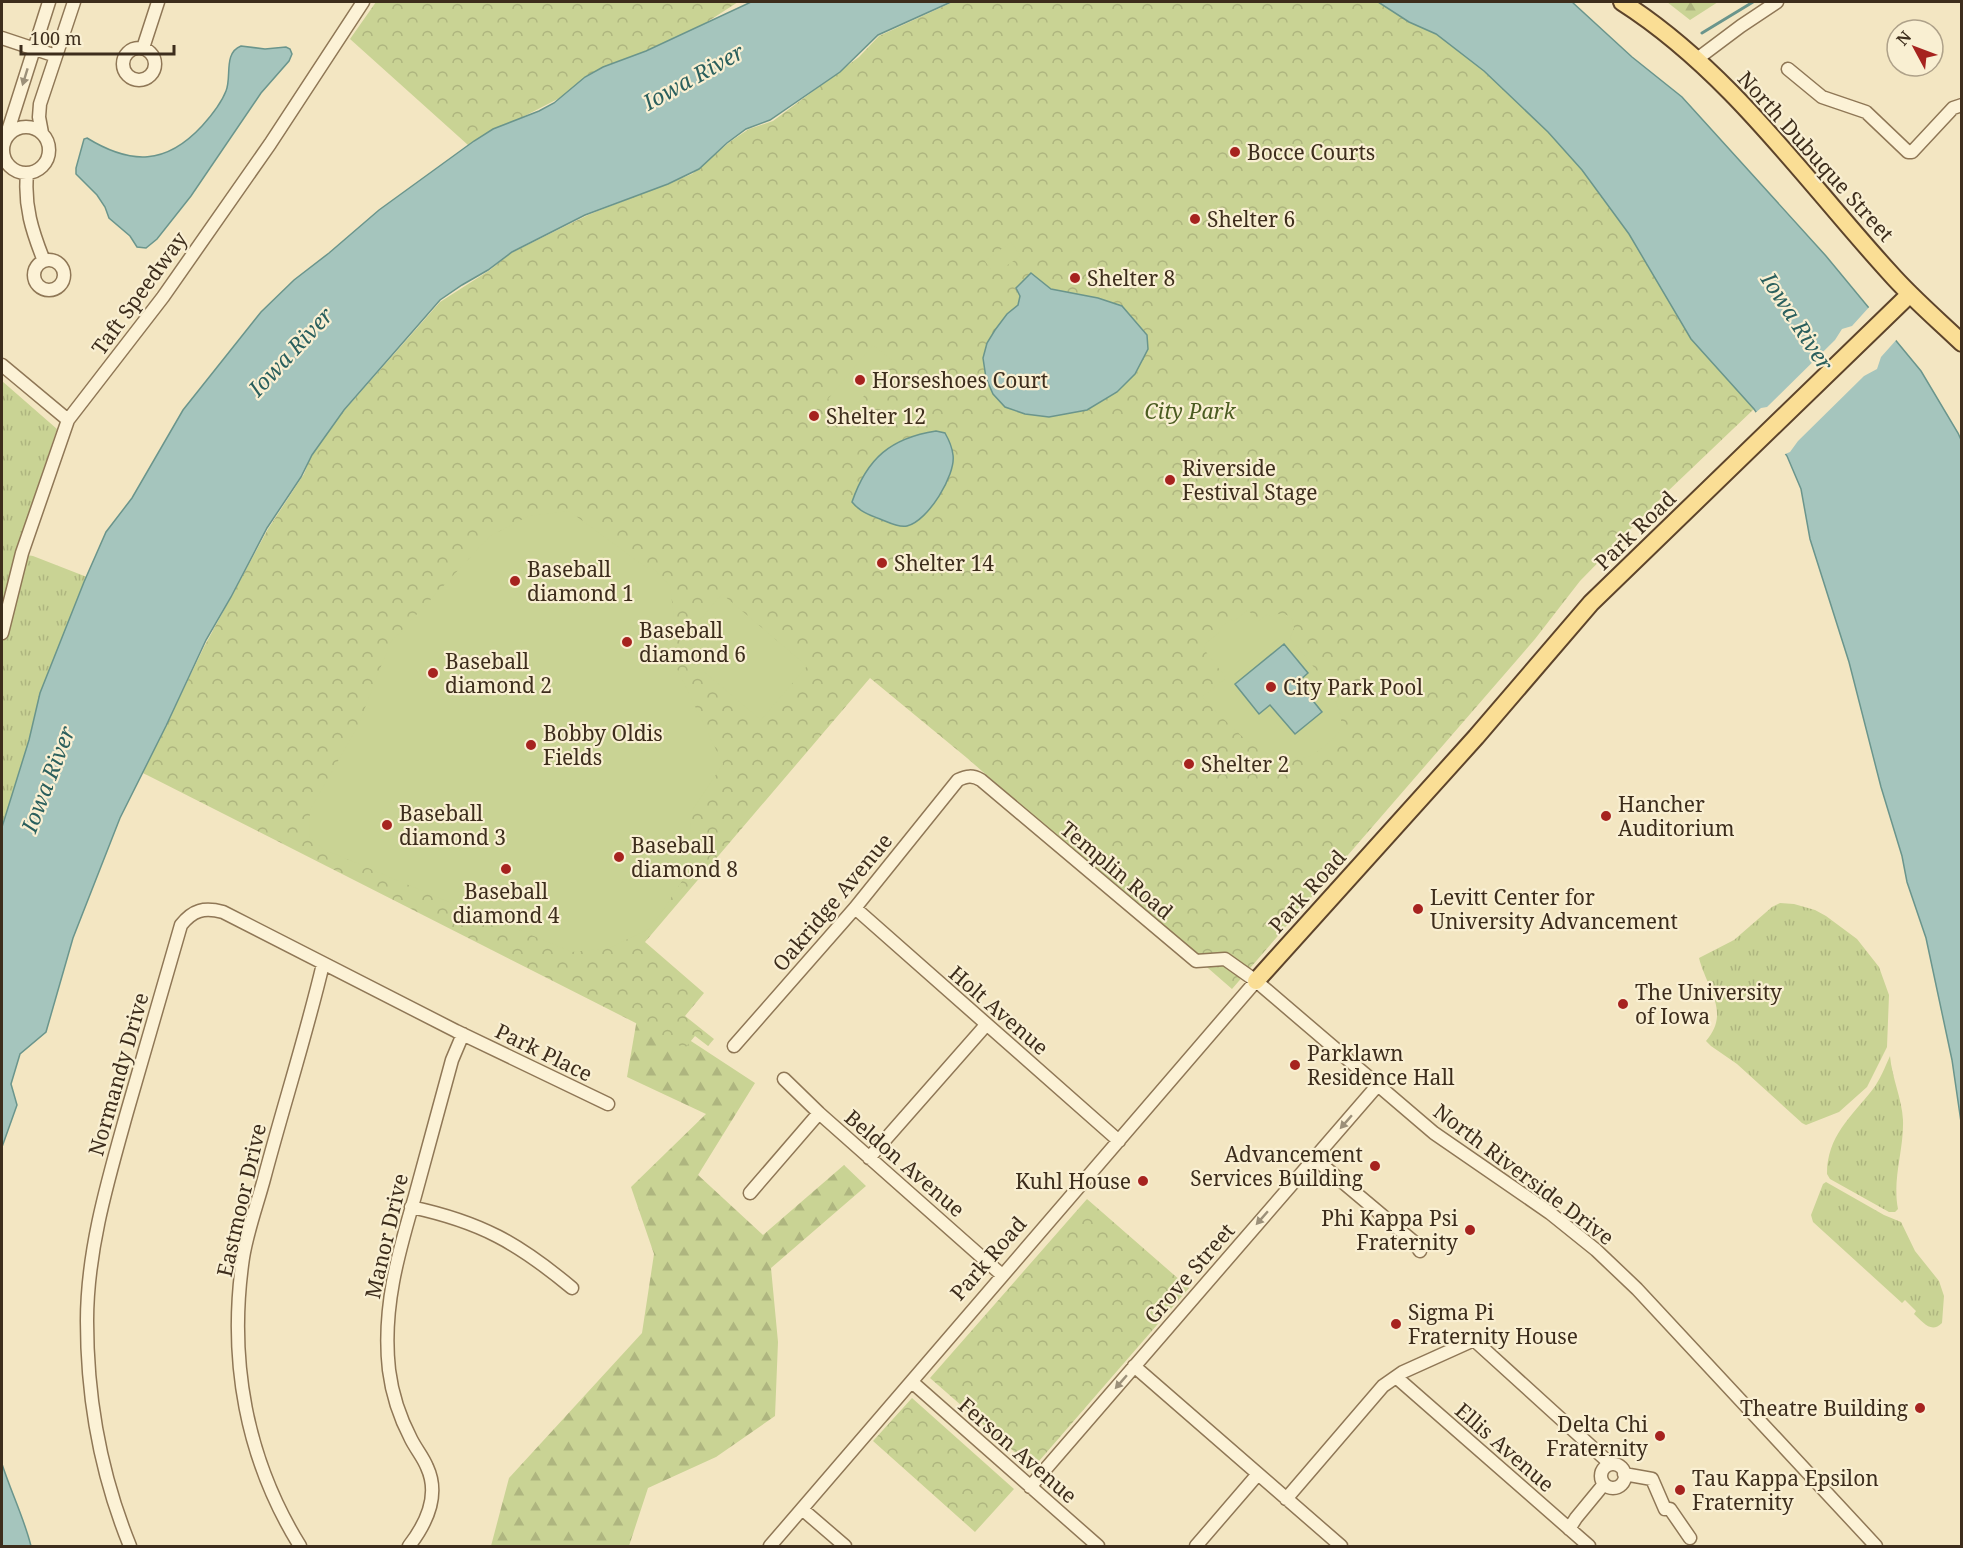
<svg xmlns="http://www.w3.org/2000/svg" width="1963" height="1548" font-family="'Noto Serif',serif">
<style>
.grass{fill:url(#grass-tufts)}
.forest{fill:url(#forest-firs)}
.park{fill:url(#park-crowns)}
.garden{fill:#c9d394}
.water{fill:#a5c5bd;stroke:#6a958c;stroke-width:1.5}
.pier{fill:#f3e6c2}
.lines{fill:none;stroke-linecap:round;stroke-linejoin:round}
.stream{stroke:#6a958c;stroke-width:3}
.minor-casing{stroke:#8f7756;stroke-width:15}
.major-casing{stroke:#5d442b;stroke-width:20}
.minor{stroke:#fcf2d6;stroke-width:12}
.major{stroke:#fade95;stroke-width:16}
.oneway{fill:#9c9079}
.poi-dot{fill:#a6231f;stroke:#f9efd2;stroke-width:2}
.labels{text-anchor:middle;dominant-baseline:central;stroke-width:4.5;stroke-linejoin:round;paint-order:stroke}
.poi-label{font-size:21px;fill:#3d2d1c;stroke:#f9efd2;text-anchor:start}
.street-label{font-size:21px;fill:#3d2d1c;stroke:#f9efd2}
.park-label{font-size:21px;font-style:italic;fill:#4b5c21;stroke:#f9efd2}
.water-label{font-size:22px;font-style:italic;fill:#2a5f5d;stroke:#f9efd2}
</style>
<defs>
<pattern id="grass-tufts" width="24" height="20" patternUnits="userSpaceOnUse" patternTransform="scale(1.5)"><rect width="24" height="20" fill="#c9d394"/><path d="M3 7l-1-3M5 7V3M7 7l1-3M15 17l-1-3M17 17v-4M19 17l1-3" fill="none" stroke="#aeb57f"/></pattern>
<pattern id="forest-firs" width="22" height="20" patternUnits="userSpaceOnUse" patternTransform="scale(1.5)"><rect width="22" height="20" fill="#c9d394"/><path d="M5 1l3.5 6h-7zM16 11l3.5 6h-7z" fill="#aeb57f"/></pattern>
<pattern id="park-crowns" width="20" height="18" patternUnits="userSpaceOnUse" patternTransform="scale(1.5)"><rect width="20" height="18" fill="#c9d394"/><path d="M2 6a3 3 0 1 1 6 0M12 15a3 3 0 1 1 6 0" fill="none" stroke="#aeb57f"/></pattern>
</defs>
<rect width="100%" height="100%" fill="#f3e6c2"/>
<path class="grass" d="M2,381L57,429L15,553L33,556L92,579L2,841Z
M1780,903L1794,904L1815,910L1826,916L1857,939L1879,967L1889,995L1887,1047L1867,1087L1839,1112L1806,1125L1802,1123L1737,1064L1711,1046L1706,1041C1731,1012 1707,989 1699,958L1734,940L1772,907Z
M1890,1056C1892,1078 1902,1099 1903,1120C1904,1150 1892,1179 1898,1209L1895,1212H1889L1830,1179L1827,1174C1827,1136 1851,1117 1873,1089C1880,1080 1885,1067 1890,1056Z
M1826,1182L1884,1215L1901,1222L1915,1251L1939,1281L1944,1296L1942,1323C1931,1334 1923,1322 1914,1314L1916,1311L1905,1300L1902,1303L1813,1222L1811,1215L1823,1184Z"/>
<path class="forest" d="M1667,2H1718L1690,20Z
M639,1007L755,1083L698,1175L763,1235L844,1165L866,1186L771,1268L778,1342L775,1416L716,1457L648,1488L629,1546H491L509,1478L642,1333L654,1254L631,1187L706,1114L627,1077Z"/>
<path class="park" d="M376,2H738L704,24L468,145L350,39Z
M953,2H1378L1409,22L1436,34L1484,71L1548,132L1582,170L1629,234L1708,358L1754,409L1667,492L1580,581L1535,639L1232,989L967,758L870,678L645,942L704,993L685,1016L714,1039L708,1046L695,1036L685,1048L143,773L204,647L268,529L304,474L312,454L343,412L440,302L490,270L511,253L588,215L692,174L731,141L749,129L773,121L859,57L879,36Z
M1087,1199L1189,1288L1033,1468L930,1378Z
M912,1398L1014,1489L975,1532L873,1441Z"/>
<path class="garden" d="M1011,242L1021,256L994,274L985,261Z
M873,345L893,361L848,415L828,399Z
M569,511L647,568L650,565L670,586L675,625L674,663L723,764L691,812L690,869L651,928L609,948L572,952L510,926L497,929L470,911L323,849L309,837L310,810L358,726L390,643L490,536L529,516Z
M722,594L807,666L761,720L676,648Z
M1248,610L1258,621L1268,614L1271,617C1279,613 1285,612 1292,619L1294,628L1290,638C1305,657 1349,703 1340,729C1336,738 1325,745 1317,752C1307,760 1299,758 1287,756C1279,755 1272,756 1264,752C1249,746 1215,710 1202,697L1226,678L1203,648L1206,646L1205,644L1220,632L1219,629L1231,619L1233,622Z"/>
<path class="water" d="M751,2H951L878,35L840,72L770,120L746,129L727,143L699,169L668,184L585,215L512,252L488,270L462,285L440,300L344,410L312,455L301,477L267,528L231,597L206,640L166,726L120,818L73,938L46,1032L20,1054L11,1084L17,1105L2,1147V827L29,740L40,693L84,582L106,532L132,498L183,410L261,312L294,280L329,253L379,210L474,141L493,129L539,111L554,103L585,77L603,67L646,51Z
M1378,2H1572L1632,57L1682,97L1826,256L1921,371L1958,433L1962,442L1961,1122L1952,1060L1926,938L1907,882L1902,856L1881,787L1849,662L1810,539L1801,489L1787,456L1754,409L1691,339L1629,234L1582,170L1548,132L1484,71L1436,34L1409,22Z
M241,46L265,49L286,47L290,49L292,54L289,61L261,93L191,196L157,239L146,248L137,247L130,236L109,218L105,207L97,195L76,174V168L84,139L87,138C131,165 166,165 202,126C211,116 221,104 226,91C232,77 223,53 241,46Z
M1031,273L1051,289L1098,298L1122,306L1147,335L1148,349L1135,374L1117,392L1087,410L1049,417L1025,414L1005,407L993,394L986,378L983,358L987,343L995,330L1007,314L1018,305L1020,296L1016,288Z
M936,431L945,433C949,440 952,446 953,455C956,475 928,521 907,526C898,528 888,522 880,519C869,515 859,511 852,502C867,458 891,438 936,431Z
M1284,644L1308,673L1298,682L1322,712L1295,734L1270,705L1259,714L1235,684Z
M2,1464C11,1492 24,1518 31,1546H2Z"/>
<path class="pier" d="M1871,305L1898,338L1881,357L1877,369L1864,376L1798,441L1790,452L1783,455L1754,414L1761,408L1767,407L1835,340L1842,329L1852,326Z"/>
<g class="lines">
<path class="stream" d="M1702,33L1753,2"/>
<g class="minor-casing">
<path id="minor" d="M2,38L56,56
M123 64a16 16 0 1 1 32 0a16 16 0 1 1-32 0Z
M143,48L158,2
M1697,59L1741,26L1777,2
M1788,69L1822,97L1866,112L1908,152H1912L1953,108L1962,105
M3 150a23 23 0 1 1 46 0a23 23 0 1 1-46 0Z
M42,133L39,117L40,104L74,2
M6,137L49,2
M27,174C24,206 32,231 44,261
M34 275a15 15 0 1 1 30 0a15 15 0 1 1-30 0Z
M2,365L68,420
M2,633L22,553L68,420L163,297L270,144L363,2
M855,908L1119,1141
M734,1046L855,908L958,780C967,776 972,775 981,780L1196,961L1225,959L1256,981L1434,1133L1550,1213L1596,1250L1637,1289L1876,1546
M784,1079L819,1113L1002,1275
M869,1158L986,1025
M1314,1158L1414,1242L1420,1251
M750,1193L819,1113
M411,1207C481,1222 518,1243 572,1288
M1134,1366L1341,1546
M1396,1377L1589,1546
M912,1382L1098,1546
M1601 1476a12 12 0 1 1 24 0a12 12 0 1 1-24 0Z
M1624,1474L1652,1479L1665,1509H1670L1690,1538
M1030,1487L1377,1086
M1286,1499L1383,1386L1403,1372L1474,1340L1605,1459L1608,1465
M802,1509L845,1546
M1569,1529L1576,1518L1604,1484
M130,1546C101,1475 87,1398 87,1321C87,1250 108,1180 127,1112C145,1050 163,987 181,925C193,910 204,907 223,912L456,1031L608,1104
M300,1546C246,1459 228,1360 243,1258C247,1232 257,1205 264,1179C283,1107 306,1036 323,964
M409,1546C426,1524 440,1495 427,1467C423,1457 416,1449 411,1439C400,1418 392,1394 389,1370C382,1309 398,1254 415,1196C427,1151 440,1105 452,1060L463,1034
M770,1546L1256,981
M1196,1546L1258,1474"/>
</g>
<g class="major-casing">
<path id="major" d="M1622,2C1730,71 1805,180 1890,273C1912,298 1938,320 1962,343
M1256,981L1476,737L1591,603L1910,294"/>
</g>
<use href="#minor" class="minor"/>
<use href="#major" class="major"/>
</g>
<defs><path id="oneway-solid" d="M-6-.8H1V-3.2L6.5 0L1 3.2V.8H-6Z" transform="scale(1.5)"/></defs>
<g class="oneway">
<use href="#oneway-solid" transform="translate(25 77) rotate(107)"/>
<use href="#oneway-solid" transform="translate(1346 1122) rotate(131)"/>
<use href="#oneway-solid" transform="translate(1262 1218) rotate(131)"/>
<use href="#oneway-solid" transform="translate(1121 1382) rotate(131)"/>
</g>
<g class="poi-dot">
<circle cx="1235" cy="152" r="6"/>
<circle cx="1195" cy="219" r="6"/>
<circle cx="1075" cy="278" r="6"/>
<circle cx="860" cy="380" r="6"/>
<circle cx="814" cy="416" r="6"/>
<circle cx="1170" cy="480" r="6"/>
<circle cx="882" cy="563" r="6"/>
<circle cx="515" cy="581" r="6"/>
<circle cx="627" cy="642" r="6"/>
<circle cx="433" cy="673" r="6"/>
<circle cx="1271" cy="687" r="6"/>
<circle cx="531" cy="745" r="6"/>
<circle cx="1189" cy="764" r="6"/>
<circle cx="1606" cy="816" r="6"/>
<circle cx="387" cy="825" r="6"/>
<circle cx="619" cy="857" r="6"/>
<circle cx="506" cy="869" r="6"/>
<circle cx="1418" cy="909" r="6"/>
<circle cx="1623" cy="1004" r="6"/>
<circle cx="1295" cy="1065" r="6"/>
<circle cx="1375" cy="1166" r="6"/>
<circle cx="1143" cy="1181" r="6"/>
<circle cx="1470" cy="1230" r="6"/>
<circle cx="1396" cy="1324" r="6"/>
<circle cx="1920" cy="1408" r="6"/>
<circle cx="1660" cy="1436" r="6"/>
<circle cx="1680" cy="1490" r="6"/>
</g>
<g class="labels">
<g class="poi-label">
<text x="1247" y="152">Bocce Courts</text>
<text x="1207" y="219">Shelter 6</text>
<text x="1087" y="278">Shelter 8</text>
<text x="872" y="380">Horseshoes Court</text>
<text x="826" y="416">Shelter 12</text>
<text x="1182" y="468">Riverside<tspan x="1182" dy="24">Festival Stage</tspan></text>
<text x="894" y="563">Shelter 14</text>
<text x="527" y="569">Baseball<tspan x="527" dy="24">diamond 1</tspan></text>
<text x="639" y="630">Baseball<tspan x="639" dy="24">diamond 6</tspan></text>
<text x="445" y="661">Baseball<tspan x="445" dy="24">diamond 2</tspan></text>
<text x="1283" y="687">City Park Pool</text>
<text x="543" y="733">Bobby Oldis<tspan x="543" dy="24">Fields</tspan></text>
<text x="1201" y="764">Shelter 2</text>
<text x="1618" y="804">Hancher<tspan x="1618" dy="24">Auditorium</tspan></text>
<text x="399" y="813">Baseball<tspan x="399" dy="24">diamond 3</tspan></text>
<text x="631" y="845">Baseball<tspan x="631" dy="24">diamond 8</tspan></text>
<text x="506" y="891" text-anchor="middle">Baseball<tspan x="506" dy="24">diamond 4</tspan></text>
<text x="1430" y="897">Levitt Center for<tspan x="1430" dy="24">University Advancement</tspan></text>
<text x="1635" y="992">The University<tspan x="1635" dy="24">of Iowa</tspan></text>
<text x="1307" y="1053">Parklawn<tspan x="1307" dy="24">Residence Hall</tspan></text>
<text x="1363" y="1154" text-anchor="end">Advancement<tspan x="1363" dy="24">Services Building</tspan></text>
<text x="1131" y="1181" text-anchor="end">Kuhl House</text>
<text x="1458" y="1218" text-anchor="end">Phi Kappa Psi<tspan x="1458" dy="24">Fraternity</tspan></text>
<text x="1408" y="1312">Sigma Pi<tspan x="1408" dy="24">Fraternity House</tspan></text>
<text x="1908" y="1408" text-anchor="end">Theatre Building</text>
<text x="1648" y="1424" text-anchor="end">Delta Chi<tspan x="1648" dy="24">Fraternity</tspan></text>
<text x="1692" y="1478">Tau Kappa Epsilon<tspan x="1692" dy="24">Fraternity</tspan></text>
</g>
<g class="street-label">
<text transform="translate(1816 156) rotate(48)">North Dubuque Street</text>
<text transform="translate(139 293) rotate(-54)">Taft Speedway</text>
<text transform="translate(1635 530) rotate(-44)">Park Road</text>
<text transform="translate(1117 870) rotate(40)">Templin Road</text>
<text transform="translate(1307 891) rotate(-48)">Park Road</text>
<text transform="translate(832 902) rotate(-50)">Oakridge Avenue</text>
<text transform="translate(999 1010) rotate(41)">Holt Avenue</text>
<text transform="translate(544 1052) rotate(26)">Park Place</text>
<text transform="translate(118 1074) rotate(-74)">Normandy Drive</text>
<text transform="translate(905 1163) rotate(41)">Beldon Avenue</text>
<text transform="translate(1524 1174) rotate(37)">North Riverside Drive</text>
<text transform="translate(241 1200) rotate(-77)">Eastmoor Drive</text>
<text transform="translate(386 1236) rotate(-77)">Manor Drive</text>
<text transform="translate(988 1258) rotate(-49)">Park Road</text>
<text transform="translate(1189 1273) rotate(-49)">Grove Street</text>
<text transform="translate(1505 1447) rotate(41)">Ellis Avenue</text>
<text transform="translate(1018 1450) rotate(41)">Ferson Avenue</text>
</g>
<g class="park-label">
<text x="1190" y="411">City Park</text>
</g>
<g class="water-label">
<text transform="translate(693 76) rotate(-29)">Iowa River</text>
<text transform="translate(1798 321) rotate(57)">Iowa River</text>
<text transform="translate(290 351) rotate(-47)">Iowa River</text>
<text transform="translate(47 779) rotate(-69)">Iowa River</text>
</g>
</g>
<rect width="1963" height="1548" fill="none" stroke="#3d2d1c" stroke-width="6"/>
<g transform="translate(1915 48) rotate(311)"><circle r="28" fill="#f9efd2" stroke="#aea189" stroke-width="1.5"/>
<path d="M0-4.5L10 22L0 15L-10 22Z" fill="#a6231f"/>
<text y="-9" font-size="16" font-weight="bold" text-anchor="middle" fill="#3d2d1c">N</text>
</g>
<path d="M21 45v9h153v-9" fill="none" stroke="#3d2d1c" stroke-width="3"/>
<text x="30" y="45" font-size="18" fill="#3d2d1c" stroke="#f9efd2" stroke-width="4.5" paint-order="stroke">100 m</text>
</svg>
